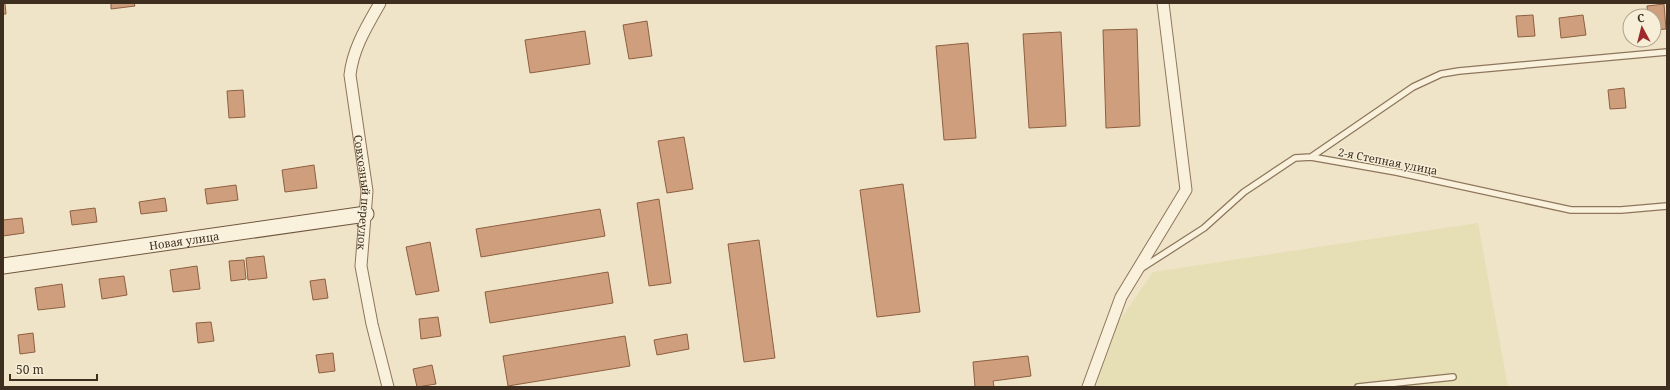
<svg xmlns="http://www.w3.org/2000/svg" width="1670" height="390" font-family="'Noto Serif',serif">
<style>
.farmland{fill:#e6deb5}
.building{fill:#cf9f7d;stroke:#8d5f41}
.lines{fill:none;stroke-linecap:round;stroke-linejoin:round}
.lane-casing{stroke:#8d765c;stroke-width:8}
.street-casing{stroke:#8d765c;stroke-width:13}
.secondary-casing{stroke:#6f573f;stroke-width:17}
.lane{stroke:#faf1dc;stroke-width:5.5}
.street{stroke:#faf1dc;stroke-width:11}
.secondary{stroke:#faf1dc;stroke-width:15}
.labels{text-anchor:middle;dominant-baseline:central;stroke-width:3;stroke-linejoin:round;paint-order:stroke}
.street-label{font-size:11px;fill:#3d2e20;stroke:#f7eed8}
</style>
<rect width="100%" height="100%" fill="#f0e4c8"/>
<path class="farmland" d="M1478,223L1508,387H1096L1118,323L1153,272Z"/>
<path class="building" d="M3,3H5L6,14H3Z
M111,3H134L135,6L111,9Z
M1664,4L1666,29L1654,30V16H1648L1647,6Z
M1533,15L1535,36L1518,37L1516,16Z
M1583,15L1586,35L1561,38L1559,18Z
M647,21L652,56L629,59L623,25Z
M1137,29L1140,126L1106,128L1103,30Z
M585,31L590,64L530,73L525,40Z
M1061,32L1066,126L1029,128L1023,34Z
M968,43L976,138L944,140L936,46Z
M1624,88L1626,108L1610,109L1608,90Z
M243,90L245,117L229,118L227,91Z
M684,137L693,189L667,193L658,141Z
M314,165L317,188L285,192L282,170Z
M903,184L920,312L877,317L860,190Z
M236,185L238,200L207,204L205,189Z
M165,198L167,211L141,214L139,202Z
M659,199L671,283L649,286L637,203Z
M95,208L97,222L72,225L70,211Z
M600,209L605,236L481,257L476,229Z
M22,218L24,233L3,236V220Z
M759,240L775,358L744,362L728,244Z
M430,242L439,291L416,295L406,247Z
M264,256L267,278L248,280L246,258Z
M244,260L246,279L231,281L229,261Z
M197,266L200,289L173,292L170,270Z
M608,272L613,303L490,323L485,292Z
M124,276L127,295L102,299L99,279Z
M325,279L328,298L313,300L310,281Z
M62,284L65,307L38,310L35,288Z
M438,317L441,336L421,339L419,319Z
M211,322L214,341L198,343L196,323Z
M33,333L35,352L20,354L18,335Z
M687,334L689,349L657,355L654,340Z
M625,336L630,366L508,386L503,356Z
M333,353L335,371L319,373L316,355Z
M1028,356L1031,376L993,381L994,387H975L973,362Z
M432,365L436,384L417,387L413,369Z"/>
<g class="lines">
<g class="lane-casing">
<path id="lane" d="M1311,157L1413,87L1441,74L1459,71L1667,52
M1142,268L1204,228L1244,192L1295,158L1311,157L1396,172L1571,210H1621L1667,206
M1358,387L1453,377"/>
</g>
<g class="street-casing">
<g id="street">
<path id="s1" d="M380,3C367,26 353,48 350,75L367,191L361,266L372,324L388,387"/>
<path d="M1088,387L1121,297L1186,190L1163,3"/>
</g>
</g>
<g class="secondary-casing">
<g id="secondary">
<path id="s2" d="M3,266L366,214"/>
</g>
</g>
<use href="#lane" class="lane"/>
<use href="#street" class="street"/>
<use href="#secondary" class="secondary"/>
</g>
<g class="labels">
<g class="street-label">
<text transform="translate(1388 161) rotate(11)">2-я Степная улица</text>
<text stroke="none"><textPath href="#s1" startOffset="197">Совхозный переулок</textPath></text>
<text stroke="none"><textPath href="#s2" startOffset="183">Новая улица</textPath></text>
</g>
</g>
<rect width="1670" height="390" fill="none" stroke="#3d2e20" stroke-width="8"/>
<g transform="translate(1642 28) rotate(353)"><circle r="19" fill="#f7eed8" stroke="#ada18e"/>
<path d="M0-3L7 15L0 10L-7 15Z" fill="#9e2a2b"/>
<text y="-6" font-size="11" font-weight="bold" text-anchor="middle" fill="#3d2e20">С</text>
</g>
<path d="M10 374v6h87v-6" fill="none" stroke="#3d2e20" stroke-width="2"/>
<text x="16" y="374" font-size="12" fill="#3d2e20" stroke="#f7eed8" stroke-width="3" paint-order="stroke">50 m</text>
</svg>
